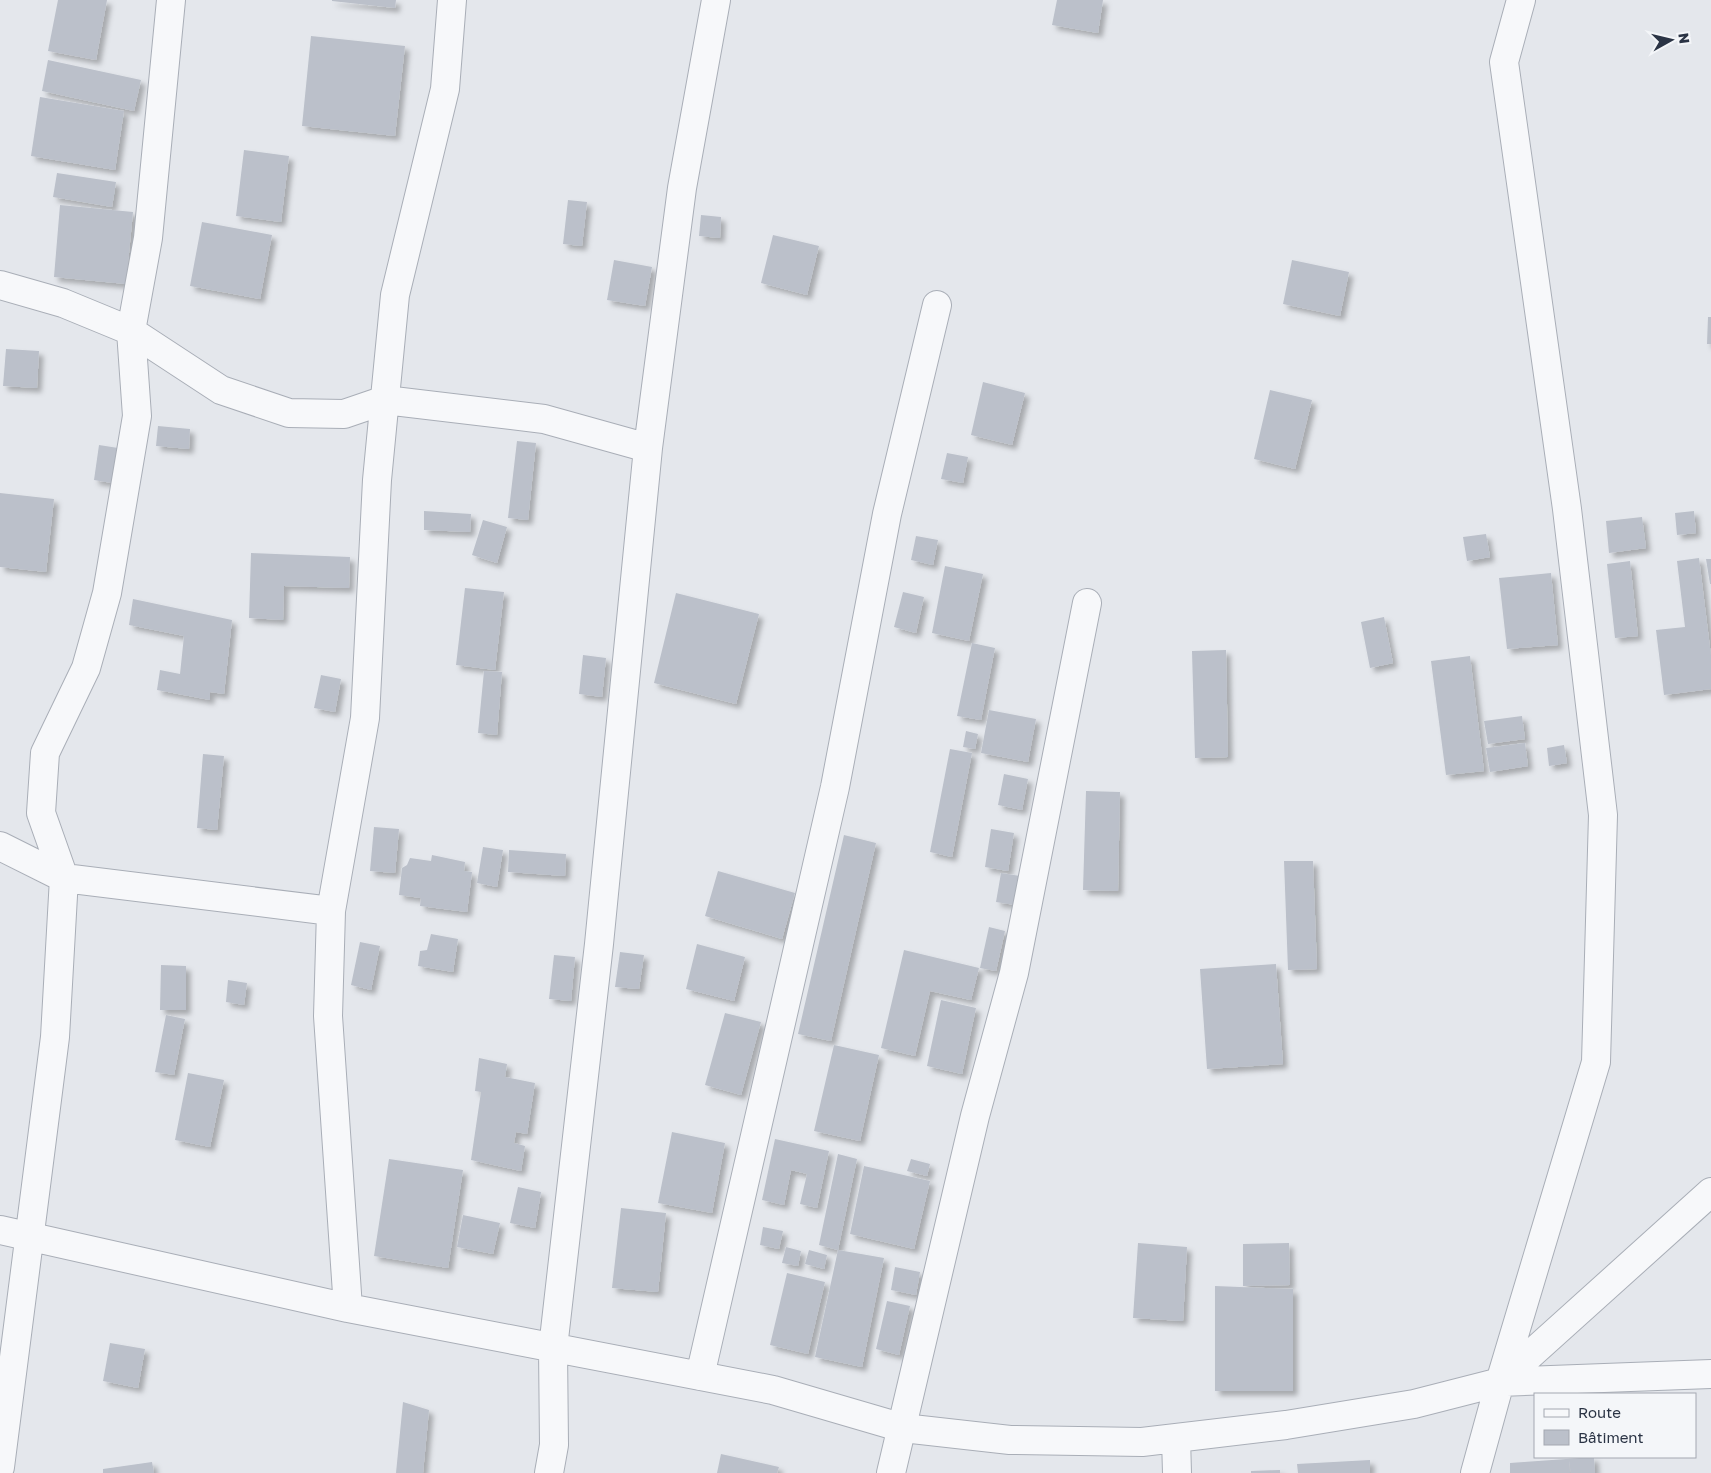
<svg xmlns="http://www.w3.org/2000/svg" width="1711" height="1473" font-family="'Golos Text',sans-serif">
<style>
.building{fill:#bbc0ca;filter:url(#shadow)}
.lines{fill:none;stroke-linecap:round;stroke-linejoin:round}
.minor-casing{stroke:#a9aeb7;stroke-width:30}
.minor{stroke:#f7f8fa;stroke-width:28}
</style>
<defs>
<filter id="shadow"><feDropShadow dx="4.5" dy="4.5" stdDeviation="2.5" flood-color="#0004"/></filter>
</defs>
<rect width="100%" height="100%" fill="#e4e7ec"/>
<path class="building" d="M58,0H107L96,60L48,51Z
M332,0H396L395,8L332,1Z
M1057,0H1103L1098,33L1052,25Z
M311,36L405,46L395,136L302,126Z
M48,60L141,80L134,111L42,91Z
M40,97L124,111L115,170L31,156Z
M244,150L289,156L281,222L236,216Z
M57,173L116,182L112,207L53,197Z
M568,200L587,202L582,246L563,244Z
M60,205L133,212L126,284L54,277Z
M701,215L721,217L720,238L699,236Z
M202,222L272,235L260,299L190,286Z
M773,235L819,246L807,295L761,283Z
M614,260L652,267L645,306L607,300Z
M1292,260L1349,272L1340,316L1283,304Z
M1708,317H1711V344H1707Z
M6,349L39,351L37,388L3,386Z
M983,382L1025,393L1012,445L971,435Z
M1270,390L1312,400L1295,469L1254,459Z
M158,426L190,429L189,449L156,446Z
M517,441L536,443L528,520L508,518Z
M99,445L118,448L112,483L94,480Z
M947,453L968,457L963,483L941,479Z
M0,493L54,499L46,572L0,567Z
M424,511L471,514L470,532L424,530Z
M1694,511L1696,533L1677,535L1675,513Z
M1642,517L1646,548L1609,553L1606,521Z
M483,520L507,527L497,563L472,555Z
M1486,534L1490,557L1467,561L1463,537Z
M916,536L938,540L933,565L911,560Z
M251,553L350,557L349,588L284,586L283,620L249,618Z
M1699,558L1711,656V689L1664,695L1656,630L1685,627L1677,561Z
M1706,559H1711V584H1710Z
M1630,561L1638,636L1615,638L1607,564Z
M945,566L983,574L969,641L932,633Z
M1551,573L1558,645L1507,649L1499,578Z
M465,588L504,592L495,670L456,665Z
M903,592L924,597L916,633L894,627Z
M676,593L759,614L736,704L654,683Z
M133,599L232,620L224,694L210,692V700L157,690L160,670L180,674L184,636L129,625Z
M1384,617L1393,663L1370,668L1361,622Z
M972,643L995,648L981,720L957,716Z
M1226,650L1228,757L1195,758L1192,651Z
M583,655L606,658L602,697L579,694Z
M1470,656L1484,771L1446,775L1431,661Z
M484,671L502,672L497,735L478,733Z
M321,675L341,679L335,712L314,708Z
M989,710L1036,719L1028,762L981,753Z
M1522,716L1525,739L1488,744L1484,721Z
M966,731L978,734L975,749L963,747Z
M1525,743L1528,766L1490,772L1486,748Z
M1564,745L1567,763L1549,766L1547,748Z
M950,749L972,753L952,857L930,852Z
M203,754L224,756L217,830L197,828Z
M1004,774L1028,779L1022,810L998,805Z
M1086,791L1120,792L1118,891L1083,890Z
M374,827L399,829L395,873L370,871Z
M991,829L1014,833L1008,871L985,867Z
M844,835L876,843L831,1041L798,1034Z
M483,847L503,850L497,887L477,883Z
M509,850L566,854L565,876L508,872Z
M432,855L465,862L464,871L472,872L467,912L420,906L421,898L399,895L402,868L407,865L410,858L431,861Z
M1284,861H1313L1317,969L1288,970Z
M718,871L795,893L782,939L705,916Z
M1001,873L1020,876L1015,905L996,902Z
M989,927L1005,931L996,971L980,968Z
M431,934L458,939L453,972L418,966L420,951L427,950Z
M360,942L380,946L371,990L351,985Z
M697,944L745,957L734,1001L686,989Z
M904,950L979,968L971,1000L930,991L915,1056L881,1048Z
M620,952L644,955L639,989L615,987Z
M554,955L575,957L571,1001L549,999Z
M1276,964L1283,1064L1207,1069L1200,969Z
M161,965L186,966V1010H160Z
M228,980L247,983L244,1005L226,1002Z
M941,1000L976,1008L962,1074L927,1066Z
M725,1013L761,1022L741,1095L705,1085Z
M166,1015L185,1019L174,1075L155,1072Z
M834,1045L879,1055L860,1141L814,1131Z
M479,1058L507,1064L505,1077L535,1083L527,1134L516,1132L514,1143L525,1146L521,1171L471,1160L481,1092L475,1091Z
M188,1073L224,1080L210,1147L175,1140Z
M672,1132L725,1143L712,1213L658,1203Z
M775,1139L829,1151L817,1208L800,1204L807,1174L791,1170L784,1205L762,1200Z
M838,1154L857,1159L838,1250L819,1245Z
M389,1159L463,1170L448,1268L374,1256Z
M911,1159L930,1164L927,1176L907,1171Z
M864,1166L930,1181L914,1249L850,1234Z
M518,1187L541,1192L535,1228L510,1223Z
M621,1208L666,1213L658,1292L612,1288Z
M463,1215L500,1223L493,1254L457,1247Z
M763,1227L783,1231L779,1249L760,1245Z
M1138,1243L1187,1247L1183,1321L1133,1318Z
M1289,1243L1290,1285L1243,1286V1244Z
M786,1247L801,1251L798,1266L782,1263Z
M809,1250L827,1255L824,1269L805,1264Z
M838,1250L884,1258L862,1367L815,1357Z
M895,1267L920,1272L916,1295L891,1290Z
M787,1273L825,1282L808,1354L770,1345Z
M1215,1286L1293,1289V1391H1215Z
M887,1301L910,1306L899,1355L876,1349Z
M110,1343L145,1349L138,1388L103,1381Z
M403,1402L429,1410L423,1473H396Z
M721,1454L779,1467L777,1473H717Z
M1594,1457L1595,1473H1571L1569,1461L1570,1473H1510V1463Z
M1370,1460V1473H1298L1297,1464Z
M152,1462L154,1473H103V1469Z
M1280,1470V1473H1251V1471Z"/>
<g class="lines">
<g class="minor-casing">
<path id="minor" d="M0,285L63,303L131,331L221,390L289,413L344,414L385,400L544,419L648,448
M0,846L64,878L331,911
M0,1230L348,1308L773,1390L903,1428L1010,1440L1142,1442L1286,1425L1414,1404L1500,1382L1711,1374
M348,1308L328,1016L331,911L365,718L377,480L395,295L445,89L452,0
M700,1376L835,787L887,514L937,305
M1500,1382L1711,1192
M1176,1438L1177,1473
M0,1467L55,1037L64,878L41,813L45,753L86,668L107,593L137,416L131,331L148,238L171,0
M549,1473L554,1445L553,1348L599,944L648,448L682,188L716,0
M891,1473L975,1116L1014,973L1087,603
M1475,1473L1500,1382L1596,1062L1603,815L1567,509L1504,62L1521,0"/>
</g>
<use href="#minor" class="minor"/>
</g>
<rect x="1534" y="1393" width="162" height="65" fill="#f4f6f9" stroke="#a4a8b1"/>
<rect x="1544" y="1409" width="25" height="8" fill="#f7f8fa" stroke="#a4a8b1"/>
<text x="1578" y="1418" font-size="15" fill="#2b3445">Route</text>
<rect x="1544" y="1430" width="25" height="15" fill="#bbc0ca" stroke="#a4a8b1"/>
<text x="1578" y="1443" font-size="15" fill="#2b3445">Bâtiment</text>
<g transform="translate(1671 40) rotate(82)" stroke="#f4f6f9" stroke-width="4" paint-order="stroke">
<path d="M0-4L9 19L0 12L-9 19Z" fill="#2b3445"/>
<text y="-8" font-size="14" font-weight="bold" text-anchor="middle" fill="#2b3445">N</text>
</g>
</svg>
